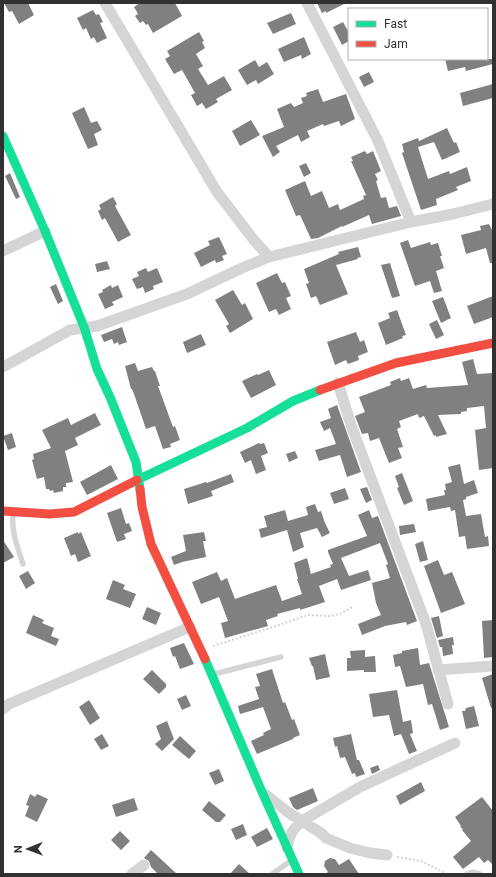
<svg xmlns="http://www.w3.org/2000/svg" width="496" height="877" font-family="Roboto,sans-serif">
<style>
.building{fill:#808080}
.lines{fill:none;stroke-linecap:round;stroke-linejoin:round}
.path{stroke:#d4d4d4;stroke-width:2;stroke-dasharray:2 2;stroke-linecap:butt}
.lane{stroke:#d5d5d5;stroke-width:5.5}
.street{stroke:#d5d5d5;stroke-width:11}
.fast{stroke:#16e098;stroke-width:9}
.jam{stroke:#f24e42;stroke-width:9}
</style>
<rect width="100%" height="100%" fill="#fff"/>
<path class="building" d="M4,3H28L34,15L19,24L12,11L9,12Z
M140,3H175L182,16L153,33L148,24L146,25L143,21L140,23L135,16L138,14L134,7Z
M317,3H346L326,13V11L322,13Z
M93,10L96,15L99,14L103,22L100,23L107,38L97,43L94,37L91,39L86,28L83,30L77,18Z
M291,13L296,24L273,34L267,23Z
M343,22L349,33V41L342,45L333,27Z
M199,32L204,41L202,42L205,48L196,54L203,66L198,69L208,85L224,76L232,90L216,99L218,102L206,109L202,103L197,106L191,95L195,93L182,70L174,74L165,59L170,56L167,51Z
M304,37L311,54L302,59L301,55L284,62L278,49Z
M445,59H493V64L466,71L465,67L448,71Z
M255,60L259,67L267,62L274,74L258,84L256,80L247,85L238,70Z
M369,72L374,82L364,87L359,77Z
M493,84V98L463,106L460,93Z
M318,89L323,102L346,94L355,119L341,126L339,121L324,126L323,124L307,131L310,137L301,142L298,135L276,146L280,152L273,157L262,136L284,127L277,109L291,103L294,107L303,103L301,98L307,96L306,93Z
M84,107L91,123L97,121L102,130L94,134L98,145L88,149L72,113Z
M251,120L260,135L240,146L232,131Z
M447,128L454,143L456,142L460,152L442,160L434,142L418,147L428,179L449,171L450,174L467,167L471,181L456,187L458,190L436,199L437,205L421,210L402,153L404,152L402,144L418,138L419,141Z
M365,151L367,154L373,151L381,171L375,174L378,180L376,181L381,198L386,197L389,208L397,206L401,216L372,224L369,215L342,227V226L318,238L311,239L300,215L296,216L285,190L305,181L311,196L322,191L329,208L338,204L340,210L364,199L363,196L366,195L351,161H353L351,157Z
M306,163L311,173L304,177L299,166Z
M10,173L20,197L16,199L5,176Z
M113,197L117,204L115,206L131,235L118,242L105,218L102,220L98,211L101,209L99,205Z
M489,224L493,232V263H490L486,248L466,254L461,235L481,230L480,226Z
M219,237L227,254L222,256L224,260L216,263L215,260L201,267L194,253L210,245L208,241Z
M408,240L411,248L430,242L431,245L438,243L442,256H440L444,268L436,271L442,291L434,293L430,281L415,286L400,243Z
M358,247L361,257L357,258L358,259L336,265L348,294L320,305L316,296L311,298L306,284L309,283L304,269L339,254L338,252Z
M107,261L110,269L97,272L95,264Z
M390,263L400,296L392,298L381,265Z
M146,268L148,272L157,268L163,282L153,286L154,289L145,293L143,287L137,289L132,279L139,276L137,272Z
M277,273L282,283L285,282L291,296L286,298L291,309L279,315L276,309L269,312L256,283Z
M56,284L63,301L58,304L50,287Z
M111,285L112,288L118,285L123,297L112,302L114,305L105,309L98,294L103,292L102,290Z
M233,290L242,305L245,303L253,319L230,333L226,326L229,324L215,300Z
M493,296V317L474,324L467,306Z
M443,297L451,318L441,323L432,301Z
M397,310L406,335L402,336L403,338L386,345L378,323L390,318L388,313Z
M437,320L444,335L436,339L429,324Z
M122,327L127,342L119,345L118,342L114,344L112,339L104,342L101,335Z
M356,332L360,342L364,340L368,352L358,356L359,360L348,364L346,360L335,365L327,342Z
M201,334L206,345L187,353L183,342Z
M473,359L477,374L493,373V468L479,470L475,430L486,428L484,406L467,408V411L461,412V414L438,415L447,434L436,437V435L434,436L424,416L419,418L418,414L399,421L401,427L397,429L403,447L398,448L402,458L389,463L379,438L370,441L368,433L362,434L355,416L365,412L359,397L391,385L390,382L400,378L401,381L409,378L413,389L426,385L427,388L468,385L462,362Z
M135,363L138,371L152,367L154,371H155L160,386H158L173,427L175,426L180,440L170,444L171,447L163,449L155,426L146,429L134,394L132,389H131L125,366Z
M269,370L276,385L251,398L242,381L257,374L258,375Z
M337,405L361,472L347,477L340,455L319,461L315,450L336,444L330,428L324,431L320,422L331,418L328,409Z
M95,413L101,425L75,438L78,445L65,451L73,482L66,483V487H63V491L54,493L53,490L50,491L49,489H46L44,477L37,479L32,460L34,459L33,454L51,448L42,430L68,418L71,425Z
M12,433L16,447L8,450L3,436Z
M259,443L260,444L264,443L268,453L261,456L266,470L256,474L251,460L245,463L240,452Z
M295,451L298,458L289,462L286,454Z
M460,464L464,484L474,480L478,493L466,497V499L463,500L466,516L481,514L485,537L488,536L489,546L467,549L465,536L459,537L455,510L451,511L450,507L428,511L426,499L445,495L444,490H446L445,484L452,482L448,467Z
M111,465L118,479L87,495L80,482Z
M402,473L413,501L404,505L397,488L399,487L395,476Z
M231,474L234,482L211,491L213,496L188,504L184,489L206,482L207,483Z
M367,487L372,500L366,503L360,489Z
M345,488L349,499L334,504L330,493Z
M315,504L318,512L321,511L325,523L330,533L322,537L317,528L300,533L304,547L293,552L287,530L261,538L259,529L267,527L264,516L285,510L288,521L308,515L306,507Z
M121,508L126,524L129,523L132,531L124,534L126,539L117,542L107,513Z
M369,510L372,518L378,516L417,621L407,625L406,622L385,626L362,635L358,624L381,615L376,603L372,583L390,578L386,565L388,564L380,543L341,558L349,576L368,570L371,580L341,590L337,579L319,586L325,602L300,610V608L277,614L278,616L266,620L268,626L225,638L221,623L228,621L219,597L201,604L192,582L217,572L221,581L227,578L235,599L276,585L282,601L302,594L297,579H298L294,563L307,558L311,574L331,567L330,565L333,564L328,552V550L367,536L358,515Z
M414,524L416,532L400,535L399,526Z
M78,532V534L81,532L91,556L78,562L75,554L71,556L64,538Z
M204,532L206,541H203L206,557L182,562L174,565L171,557L186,551L183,535Z
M3,540L14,557L3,563Z
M423,541L428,560L420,562L415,544Z
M438,560L444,575L452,572L465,604L441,613L424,566Z
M28,571L35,583L26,589L19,576Z
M113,580L125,585L123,589L136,594L130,608L106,599Z
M147,607L161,613L156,625L142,619Z
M33,615L44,620L42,623L54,628L51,636L59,639L56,646L26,633Z
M439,616L443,636L437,638L431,618Z
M493,620V657L484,658L482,621Z
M453,637L454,645H452L453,654L443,656L442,647H440L438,640Z
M184,643L194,664L180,669L175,656L173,657L170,648Z
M418,648L420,665L429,663L449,727L440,730L432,704L428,705L423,684L406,687L400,666L395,667L393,655L402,653V651Z
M365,650V657L375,656L376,672H364V670L347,671V658H351L350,651Z
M325,654L330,677L316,680L313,666H312L309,658Z
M272,669L283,703L285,702L292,720L294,719L300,735L293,738V739L257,754L251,741L264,735L263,733L271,729L263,707L240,714L238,706L259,699L255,687L260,686L256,674Z
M152,670L166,684V687L159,694L143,679Z
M493,674V707L491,708L482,678Z
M397,690L403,722L411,720L413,733L410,734L417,751L409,754L401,734L394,736L389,715L373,717L369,694Z
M186,695L191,706L182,710L177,699Z
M89,700L100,718L90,725L79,707Z
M474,706L479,726L466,729L462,711H465L466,708Z
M167,721L174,739L162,751L155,744L161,739L156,726Z
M102,734L109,746L101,750L94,739Z
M351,734L357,760H359L365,774L356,777L355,773L352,774L345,757L340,758L337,746L335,747L333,738Z
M180,736L196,751L189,759L172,745Z
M378,765L380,770L372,774L370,768Z
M219,769L224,781L215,785L209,773Z
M421,782L425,791L400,805L396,796Z
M313,788L318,801L297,810L293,807L289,798Z
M30,794L35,797L37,794L48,799L37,822L25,816L29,806L26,805Z
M482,797L493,811V865L488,860L484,863L479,857L463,869L453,857L471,841L462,830L463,829L460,827L461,826L455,817Z
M134,798L138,810L116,817L112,805Z
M209,801L226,815L220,822H216L202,810Z
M243,824L247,835L236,840L231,829Z
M267,828L273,839L257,847L251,837Z
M120,831L130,841L121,850L111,840Z
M151,850L177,874H158L151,867L149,861L144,858Z
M330,858L335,859L339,865L349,859L359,874H325L328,872L324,866L325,861Z
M239,864L250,874H230Z"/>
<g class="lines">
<path class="path" d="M213,646L270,628L308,615L330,616L340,614L352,607
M397,857L421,861L447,874"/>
<path class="lane" d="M13,514C11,532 18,548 23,564
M214,674L281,657
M272,874L292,860
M467,874L472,872L480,874"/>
<path class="street" d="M105,3L217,192L253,239L269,257
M307,3L378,141L411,222
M3,251L45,231
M3,367L70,330L97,326L187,294L242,268L269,257L411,222L453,214L493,204
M338,383L351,425L426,624L448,704
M438,670L493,666
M3,709L9,704L190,627
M265,794L289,813L321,833L326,838L350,848L370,853L387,855
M287,848C289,835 292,830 302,821L360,787L455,743
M132,874L144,865"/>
<path class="fast" d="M3,136L45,231L84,327L97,369L110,397L136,462L140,489
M137,480L247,428L293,401L320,390
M205,659L262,792L299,874"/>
<path class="jam" d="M320,390L396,363L493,343
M140,489L142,507L151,544L205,659
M3,511L50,514L74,512L137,480"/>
</g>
<rect width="496" height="877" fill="none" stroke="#313131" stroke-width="8"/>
<rect x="348" y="8" width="140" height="52" fill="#ffffff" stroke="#adadad"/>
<rect x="356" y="21" width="20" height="6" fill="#16e098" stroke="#adadad"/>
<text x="384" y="28" font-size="12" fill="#313131">Fast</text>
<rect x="356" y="41" width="20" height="6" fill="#f24e42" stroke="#adadad"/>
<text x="384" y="48" font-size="12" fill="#313131">Jam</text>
<g transform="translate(28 849) rotate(269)" stroke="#ffffff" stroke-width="3" paint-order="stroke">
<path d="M0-3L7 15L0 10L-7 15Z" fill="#313131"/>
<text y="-6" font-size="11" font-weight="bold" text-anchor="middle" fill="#313131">N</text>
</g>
</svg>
